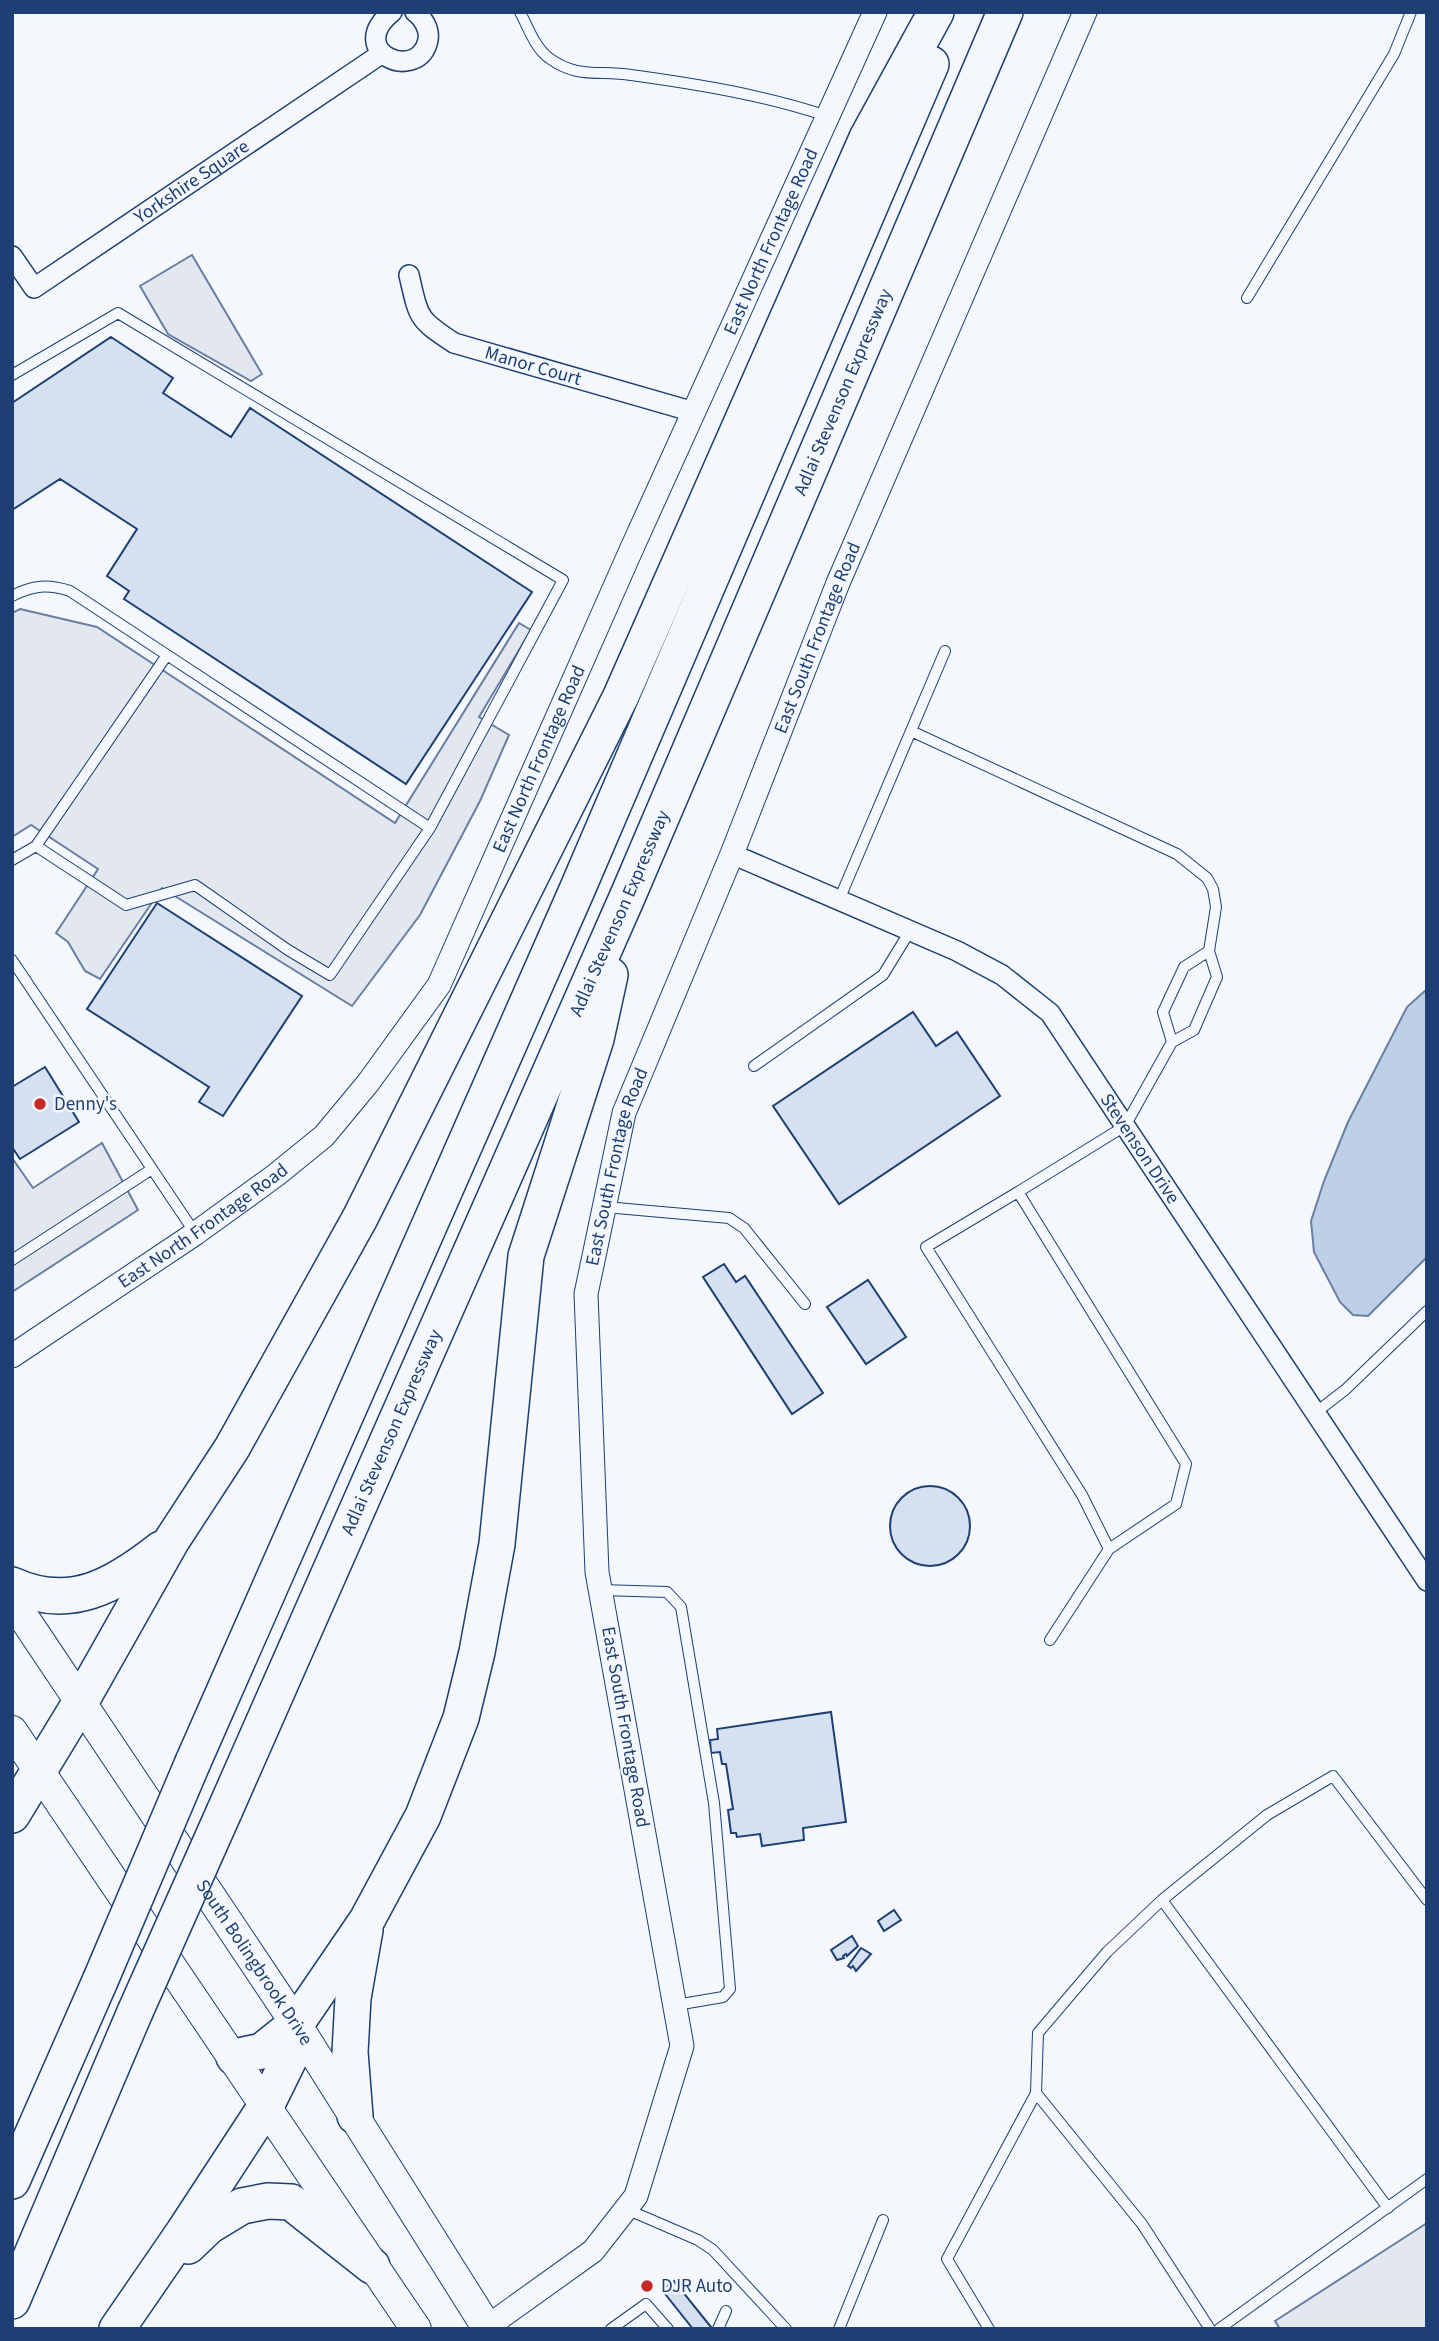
<svg xmlns="http://www.w3.org/2000/svg" width="1439" height="2341" font-family="'Source Sans 3',sans-serif">
<style>
.parking{fill:#e3e8f0;stroke:#687fa3;stroke-width:2}
.water{fill:#bed0e5;stroke:#687fa3;stroke-width:2}
.building{fill:#d5e0f0;stroke:#1d3f73;stroke-width:2}
.lines{fill:none;stroke-linecap:round;stroke-linejoin:round}
.service-casing{stroke:#1d3f73;stroke-width:12}
.minor-casing{stroke:#1d3f73;stroke-width:22}
.tertiary-casing{stroke:#1d3f73;stroke-width:25}
.primary-casing{stroke:#1d3f73;stroke-width:32}
.motorway-casing{stroke:#1d3f73;stroke-width:38}
.service{stroke:#f4f7fb;stroke-width:10}
.minor{stroke:#f4f7fb;stroke-width:19}
.tertiary{stroke:#f4f7fb;stroke-width:23}
.primary{stroke:#f4f7fb;stroke-width:30}
.motorway{stroke:#f4f7fb;stroke-width:35}
.motorway-bridge-casing{stroke:#1d3f73;stroke-width:38;stroke-linecap:butt}
.motorway-bridge{stroke:#f4f7fb;stroke-width:35}
.poi-dot{fill:#c62828;stroke:#f4f7fb;stroke-width:2.5}
.labels{text-anchor:middle;dominant-baseline:central;stroke-width:5;stroke-linejoin:round;paint-order:stroke}
.street-label{font-size:19px;fill:#1d3f73;stroke:#f4f7fb}
.poi-label{font-size:19px;fill:#1d3f73;stroke:#f4f7fb;text-anchor:start}
</style>
<rect width="100%" height="100%" fill="#f4f7fb"/>
<path class="parking" d="M192,255L262,374L251,381L168,334L140,286Z
M20,609L97,627L395,823L519,623L531,630L479,717L509,735L480,801L420,915L352,1006L162,888L100,979L85,971L68,942L56,933L98,869L31,825L12,837V613Z
M102,1143L138,1210L12,1292V1158L33,1188Z
M1427,2223V2329H1280L1275,2321Z"/>
<path class="water" d="M1427,989V1257L1368,1316L1353,1315L1340,1302L1314,1252L1311,1221L1324,1181L1348,1122L1407,1007Z"/>
<path class="building" d="M111,337L173,378L163,393L231,437L250,408L532,592L406,784L124,599L129,591L107,576L137,529L60,479L12,510V403Z
M157,903L302,996L223,1116L199,1102L209,1087L87,1009Z
M913,1012L936,1046L957,1032L1000,1096L839,1204L773,1106Z
M45,1067L79,1122L20,1159L12,1147V1087Z
M724,1264L736,1282L745,1276L823,1393L792,1414L703,1277Z
M868,1280L906,1337L866,1364L827,1307Z
M890 1526a40 40 0 1 1 80 0a40 40 0 1 1-80 0Z
M831,1712L846,1822L803,1828L804,1840L762,1846L760,1834L737,1837L736,1833H731L728,1810L733,1809L726,1764H722L720,1752L711,1753L710,1740L718,1739L717,1729Z
M894,1910L901,1920L884,1931L878,1921Z
M852,1936L858,1946L847,1956L846,1954L843,1956L844,1958L837,1960L831,1950Z
M861,1948L871,1954L856,1971L853,1966L851,1968L848,1966Z
M674,2281L711,2327L709,2329H693L662,2290Z"/>
<g class="lines">
<g class="service-casing">
<path id="service" d="M520,12C528,27 535,48 549,58C577,79 600,70 631,75C697,84 764,95 827,116
M1247,298L1394,54L1411,12
M12,375L118,313L563,580L430,828
M12,596C33,585 48,584 70,591L167,655
M911,731L1177,854L1207,878L1213,889L1216,907L1209,951L1217,977L1194,1030L1172,1042L1125,1126L1018,1192L1186,1464L1176,1504L1109,1549L1050,1640
M12,860L36,846L167,655L430,828L330,975L288,950L195,885L126,905L36,846
M839,900L945,651
M12,960L195,1233
M1172,1042L1163,1012L1184,967L1209,951
M754,1066L883,975L910,931
M1018,1192L926,1247L1082,1495L1109,1549
M605,1207L729,1218L744,1228L805,1304
M12,1260L152,1169
M1315,1413L1345,1390L1427,1311
M601,1590L667,1592L681,1607L714,1803L730,1989L723,1997L676,2005
M1162,1900L1388,2208
M626,2209L698,2240L713,2250L786,2329
M611,2329L646,2304L668,2329
M718,2329L726,2311
M839,2329L883,2220
M989,2329L947,2259L1036,2093
M1210,2329L1142,2224L1036,2093L1038,2033L1107,1952L1162,1900L1267,1815L1333,1776L1427,1900
M1219,2329L1427,2179"/>
</g>
<g class="minor-casing">
<g id="minor">
<path d="M392,12C343,52 419,84 428,40C430,29 423,18 415,12"/>
<path id="s1" d="M12,256L34,288L381,54"/>
<path id="s2" d="M409,275C419,318 417,319 454,343L694,412"/>
<path id="s3" d="M732,854L957,951L1002,975L1050,1013L1427,1581"/>
</g>
</g>
<g class="tertiary-casing">
<g id="tertiary">
<path id="s4" d="M12,1356L196,1233L276,1175L324,1136L368,1083L439,985L632,548L875,12"/>
<path id="s5" d="M487,2327L593,2251L636,2196L682,2046L597,1572L586,1294L624,1113L732,854L838,583L1085,12"/>
</g>
</g>
<g class="primary-casing">
<g id="primary">
<path id="s6" d="M12,1600L296,2024L488,2329"/>
<path d="M12,1731L416,2329"/>
</g>
</g>
<g class="motorway-casing">
<g id="motorway">
<path d="M12,1585C71,1612 115,1585 161,1549"/>
<path d="M193,1762L577,890L931,64"/>
<path id="s7" d="M224,1812L629,893L1005,12"/>
<path d="M12,1815L80,1703L172,1540L232,1448L360,1218L621,696L867,138L936,12"/>
<path d="M234,2057L262,2051L296,2024L367,1920L423,1816L461,1718L477,1652L497,1544L526,1256L596,1039L610,975"/>
<path d="M355,2116L350,2052L353,1998L365,1930"/>
<path d="M12,2181L100,1981"/>
<path d="M188,2246L209,2226L242,2206L268,2201L291,2202L372,2266"/>
<path d="M12,2301L135,2012"/>
<path d="M117,2329L183,2233L266,2106L295,2047L296,2024"/>
</g>
</g>
<use href="#service" class="service"/>
<use href="#minor" class="minor"/>
<use href="#tertiary" class="tertiary"/>
<use href="#primary" class="primary"/>
<use href="#motorway" class="motorway"/>
<g class="motorway-bridge-casing">
<path id="motorway-bridge" d="M100,1981L193,1762
M135,2012L224,1812"/>
</g>
<use href="#motorway-bridge" class="motorway-bridge"/>
</g>
<g class="poi-dot">
<circle cx="40" cy="1104" r="7"/>
<circle cx="647" cy="2286" r="7"/>
</g>
<g class="labels">
<g class="street-label">
<text stroke="none"><textPath href="#s1" startOffset="229">Yorkshire Square</textPath></text>
<text stroke="none"><textPath href="#s4" startOffset="1386">East North Frontage Road</textPath></text>
<text stroke="none"><textPath href="#s2" startOffset="168">Manor Court</textPath></text>
<text stroke="none"><textPath href="#s7" startOffset="1549">Adlai Stevenson Expressway</textPath></text>
<text stroke="none"><textPath href="#s5" startOffset="1815">East South Frontage Road</textPath></text>
<text stroke="none"><textPath href="#s4" startOffset="819">East North Frontage Road</textPath></text>
<text stroke="none"><textPath href="#s7" startOffset="982">Adlai Stevenson Expressway</textPath></text>
<text stroke="none"><textPath href="#s3" startOffset="520">Stevenson Drive</textPath></text>
<text stroke="none"><textPath href="#s5" startOffset="1248">East South Frontage Road</textPath></text>
<text stroke="none"><textPath href="#s4" startOffset="231">East North Frontage Road</textPath></text>
<text stroke="none"><textPath href="#s7" startOffset="415">Adlai Stevenson Expressway</textPath></text>
<text transform="translate(625 1727) rotate(80)">East South Frontage Road</text>
<text stroke="none"><textPath href="#s6" startOffset="436">South Bolingbrook Drive</textPath></text>
</g>
<g class="poi-label">
<text x="54" y="1104">Denny's</text>
<text x="661" y="2286">DJR Auto</text>
</g>
</g>
<rect width="1439" height="2341" fill="none" stroke="#1d3f73" stroke-width="28"/>
</svg>
